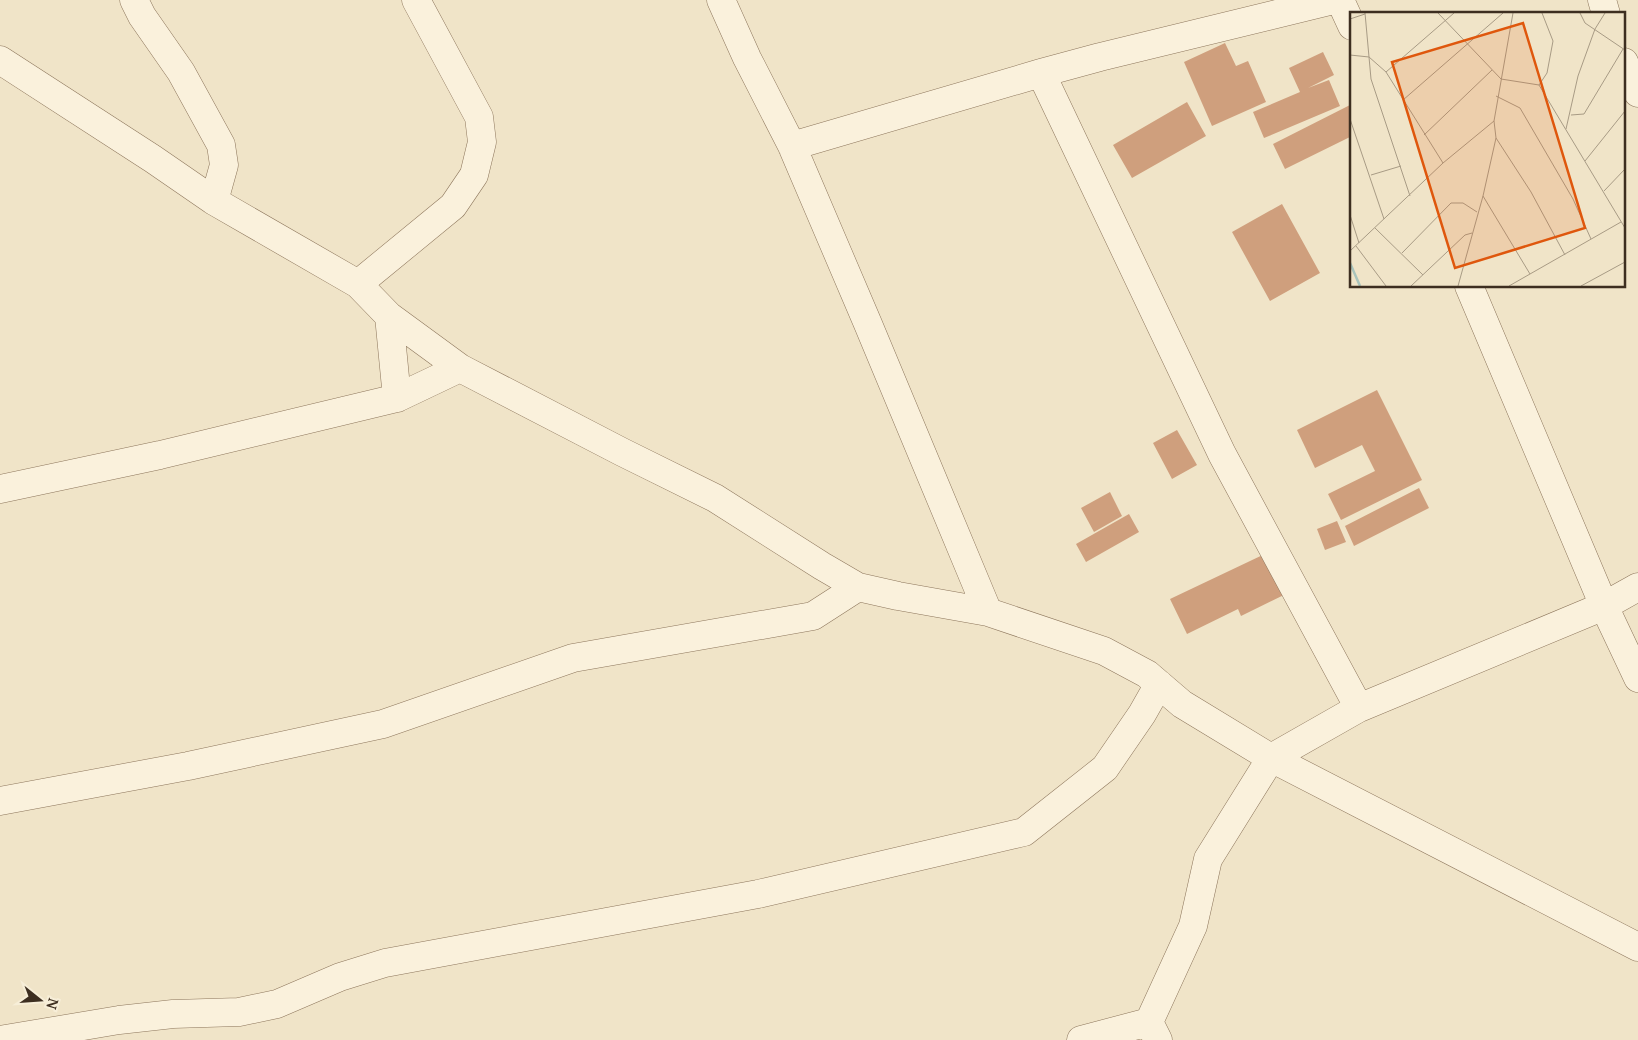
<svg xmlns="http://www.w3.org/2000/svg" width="1638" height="1040" font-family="'PT Serif',serif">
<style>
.building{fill:#cf9f7d}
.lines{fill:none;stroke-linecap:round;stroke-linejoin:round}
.street-casing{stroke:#8d765c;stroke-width:29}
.street{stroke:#faf1dc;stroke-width:28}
.inset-river{fill:none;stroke:#a9c4bc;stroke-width:2.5}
.inset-road{fill:none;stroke:#a89b85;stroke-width:1}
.view{fill:#df570d;fill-opacity:0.15;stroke:#df570d;stroke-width:2.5}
.inset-edge{fill:none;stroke:#3d2e20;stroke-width:2.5}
</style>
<rect width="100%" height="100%" fill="#f0e4c8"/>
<path class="building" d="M1225,43L1236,66L1248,61L1266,102L1212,126L1184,62Z
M1323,52L1334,75L1308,88L1329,80L1340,106L1264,138L1253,112L1300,92L1289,68Z
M1187,102L1206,136L1132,178L1113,145Z
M1352,104V136L1285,169L1273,144Z
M1282,204L1320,273L1270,301L1232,232Z
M1377,390L1422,480L1341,520L1328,494L1375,471L1362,445L1315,468L1297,430Z
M1177,430L1197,465L1172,479L1153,443Z
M1419,488L1429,508L1354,546L1345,526Z
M1110,492L1122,516L1094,532L1081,508Z
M1129,514L1139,532L1086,562L1076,544Z
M1337,521L1346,542L1325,550L1317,529Z
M1269,552L1288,593L1241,616L1238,609L1187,634L1170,599Z"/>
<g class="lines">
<g class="street-casing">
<path id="street" d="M134,0L142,16L181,72L221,145L224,165L214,201
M721,0L747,58L792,146L868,324L988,612L1104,651L1147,674L1182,704L1271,758L1638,947
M1340,0L1352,26
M1602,0L1606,14
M0,60L153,159L214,201L358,284L389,316L460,368L622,452L715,498L822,566L858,587L898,596L988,612
M1624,62L1638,93
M1041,73L1222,454L1359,708
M792,146L1041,73L1100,57L1334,0
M358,284L453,206L474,175L482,142L479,117L416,0
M1469,286L1604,606L1638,678
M389,316L397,398
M0,489L160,455L397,398L460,368
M0,801L188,766L383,724L573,658L813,616L858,587
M0,1040L119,1020L173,1014L239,1012L277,1004L340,977L385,963L758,894L1024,832L1105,768L1142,714L1159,684
M1081,1040L1149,1022
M1158,1040L1149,1022L1193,926L1208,859L1271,758L1359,708L1604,606L1638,587"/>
</g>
<use href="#street" class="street"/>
</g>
<g transform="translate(1350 12)">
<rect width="275" height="275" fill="#f0e4c8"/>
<path class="inset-river" d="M0,251L10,274"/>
<path class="inset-road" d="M15,1L21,67L60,184M88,1L151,67L189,73L197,61L203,29L192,1M230,1L235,11L275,38M0,7L15,2M0,43L19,45L36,60L93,151M36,60L104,1M189,73L275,216M146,84L170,96L223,187L241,227M53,88L153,1M221,103L234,102L273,37M0,107L34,207M216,117L228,64L245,17L255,1M74,123L142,58M146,126L181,180L215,243M235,149L275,99M21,163L51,154M254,179L275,157M133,184L180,262M0,203L9,231M25,216L73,263M6,234L36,274M0,239L93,151L144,109L163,1M52,241L101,191H113L127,200M61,274L115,223L122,221M108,274L133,184L146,126L144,109M159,274L271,210M231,274L275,250"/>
<path class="view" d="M173,11L235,216L105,256L42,50Z"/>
<rect width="275" height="275" class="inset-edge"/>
</g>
<g transform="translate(40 1000) rotate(107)" stroke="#f7eed8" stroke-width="4" paint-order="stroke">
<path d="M0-4L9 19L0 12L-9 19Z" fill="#3d2e20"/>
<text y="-8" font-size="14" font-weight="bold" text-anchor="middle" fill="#3d2e20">N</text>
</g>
</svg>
